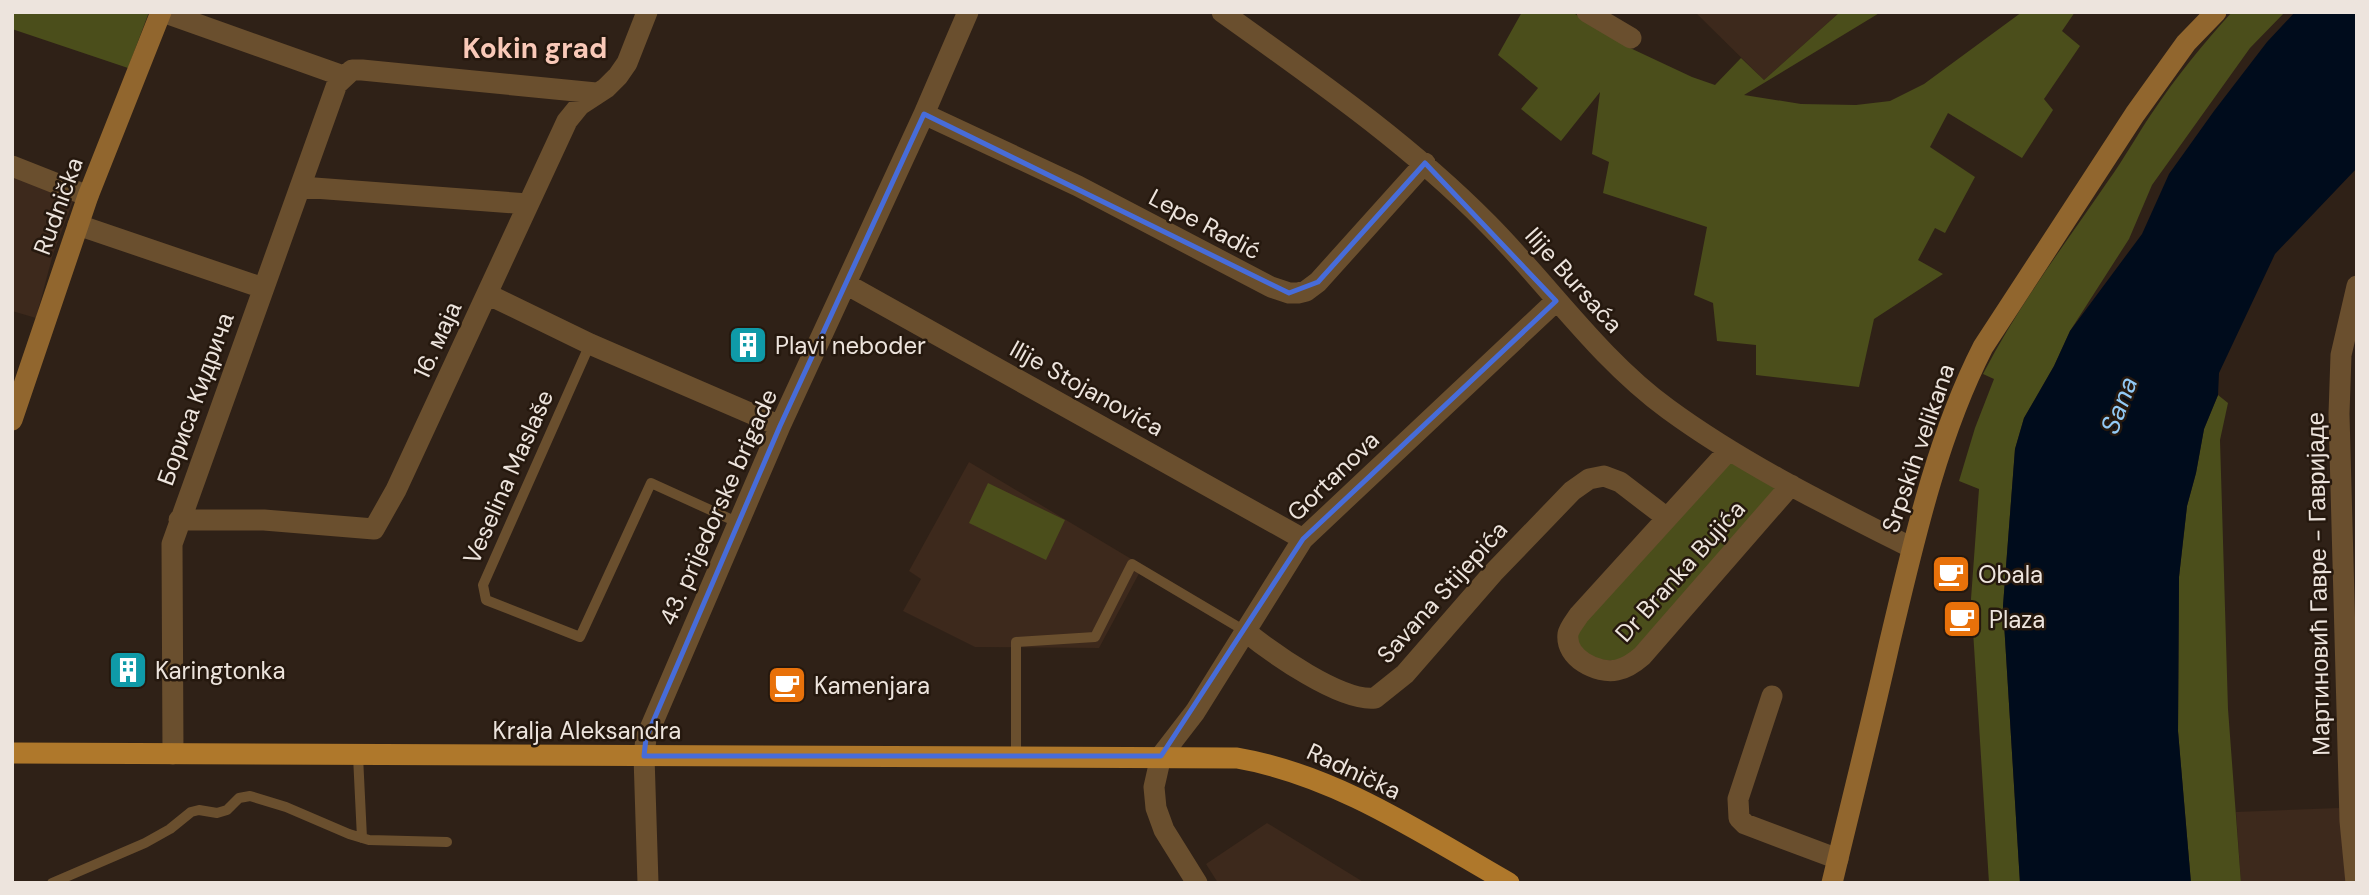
<svg xmlns="http://www.w3.org/2000/svg" width="2369" height="895" font-family="'DM Sans',sans-serif">
<style>
.built{fill:#3d291c}
.green{fill:#4b4e1b}
.water{fill:#000c1c}
.lines{fill:none;stroke-linecap:round;stroke-linejoin:round}
.lane{stroke:#6a4f2e;stroke-width:10}
.street{stroke:#6a4f2e;stroke-width:21}
.secondary{stroke:#91662e;stroke-width:21}
.primary{stroke:#af782b;stroke-width:21}
.marked{fill:none;stroke:#476cd9;stroke-width:5;stroke-linejoin:round}
.labels{text-anchor:middle;dominant-baseline:central;stroke-width:5;stroke-linejoin:round;paint-order:stroke}
.street-label{font-size:24px;fill:#ede4dd;stroke:#25180e}
.poi-label{font-size:24px;fill:#ede4dd;stroke:#25180e;text-anchor:start}
.water-label{font-size:26px;font-style:italic;fill:#93caf5;stroke:#25180e}
.quarter-label{font-size:28px;font-weight:bold;fill:#f9c9b8;stroke:#25180e}
</style>
<rect width="100%" height="100%" fill="#2f2117"/>
<path class="built" d="M1695,12H1840L1764,80Z
M12,171L75,196L53,254L36,318L12,311Z
M969,462L1143,566L1099,648L975,647L903,611L921,579L909,571Z
M2339,808L2349,883H2241L2236,812Z
M1267,823L1365,883H1218L1206,864Z"/>
<path class="green" d="M12,12H149L128,68L12,29Z
M1522,12H1572L1628,47L1692,77L1715,85L1741,58L1764,80L1840,12H1881L1744,95L1801,104L1856,105L1890,101L1924,84L2022,12H2075L2062,31L2080,46L2044,99L2053,110L2022,158L1948,113L1930,147L1975,177L1945,233L1935,228L1918,260L1943,274L1874,319L1859,387L1756,375V345L1717,341L1713,303L1694,295L1707,227L1603,193L1609,162L1592,154L1600,92L1561,141L1521,109L1538,88L1498,55Z
M2232,12H2285L2250,48L2152,185L2129,239L2070,331L2054,366L2024,418L2015,449L2003,606L2020,883H1989L1971,599L1979,489L1959,481L1975,428L1994,379L1983,374C2018,306 2065,244 2108,181C2124,159 2137,135 2152,113C2176,77 2203,44 2232,12Z
M2218,395L2228,403L2220,440L2228,709L2241,883H2191L2178,731L2179,577L2187,506L2196,473L2204,429Z
M1733,457L1779,487L1623,662L1588,658L1573,634Z
M988,483L1065,520L1046,560L969,523Z"/>
<path class="water" d="M2295,12H2357V168L2275,254L2219,373L2218,395L2204,429L2196,473L2187,506L2179,577L2178,731L2191,883H2020L2003,606L2015,449L2024,418L2054,366L2070,331L2142,234L2169,174L2214,111L2267,42Z"/>
<g class="lines">
<path class="lane" d="M590,344L483,585L486,600L580,637L651,483L739,523
M358,756L362,838
M1016,756V642L1095,637L1132,564L1245,631
M52,883L145,843L170,829L191,812L199,810L217,813L227,810L239,798L250,796L286,807L349,834L369,840L447,842"/>
<path class="street" d="M163,12L343,76
M1222,12C1314,78 1407,142 1487,223C1548,284 1598,358 1668,409C1743,464 1829,506 1912,548
M1587,12L1631,38
M924,114L1078,186L1271,287L1289,293H1298L1306,291L1318,282L1425,163
M12,166L88,196
M301,187L528,204
M78,225L263,288
M846,284L1303,539
M487,294L590,344L780,426
M1729,450L1579,615C1575,621 1569,628 1568,634C1565,658 1597,674 1617,670C1627,668 1634,663 1642,656L1791,485
M179,520H264L374,529L396,490L567,121L580,105L606,88L618,76L627,63L647,12
M1245,631C1272,653 1341,702 1375,698L1405,674L1493,573L1572,491L1589,479L1604,476L1620,482L1667,518
M1772,696L1738,799L1739,818L1745,824L1838,859
M173,754L172,544L337,84L352,70H362L596,93
M648,883L644,756L646,738L780,426L924,114L968,12
M1197,883L1164,830L1156,808L1154,787L1161,756L1195,712L1303,539L1556,301
M2356,883L2350,821L2339,414L2341,355L2357,286"/>
<path class="secondary" d="M12,420L88,196L161,12
M1832,883C1851,804 1871,725 1889,645C1913,545 1936,439 1983,347L2135,114L2186,43L2216,12"/>
<path class="primary" d="M12,753L1237,758C1336,775 1423,834 1509,883"/>
</g>
<path class="marked" d="M924,114L1289,293L1318,282L1425,163L1556,301L1303,539L1161,756H644L646,738L780,426Z"/>
<defs>
<g id="building-square" transform="scale(2.0125)"><rect x="-9" y="-9" width="18" height="18" rx="4" fill="#0f9aa8" stroke="#25180e"/><path d="M-4-6H4V6H1V3H-1V6H-4ZM-2.5-4.3h1.7v1.8h-1.7ZM.8-4.3h1.7v1.8H.8ZM-2.5-1h1.7V.8h-1.7ZM.8-1h1.7V.8H.8Z" fill="#fff"/></g>
<g id="cafe-square" transform="scale(2.0125)"><rect x="-9" y="-9" width="18" height="18" rx="4" fill="#e8710a" stroke="#25180e"/><path d="M-5.5-4.5H6V0H3Q3 3.5 0 3.5H-2.5Q-5.5 3.5-5.5 0ZM3-3.2v2h1.7v-2ZM-6 4.5H4V6H-6Z" fill="#fff"/></g>
</defs>
<g fill-rule="evenodd">
<use href="#building-square" x="748" y="345"/>
<use href="#cafe-square" x="1951" y="574"/>
<use href="#cafe-square" x="1962" y="619"/>
<use href="#building-square" x="128" y="670"/>
<use href="#cafe-square" x="787" y="685"/>
</g>
<g class="labels">
<g class="street-label">
<text transform="translate(58 206) rotate(-70)">Rudnička</text>
<text transform="translate(1205 224) rotate(28)">Lepe Radić</text>
<text transform="translate(1574 280) rotate(48)">Ilije Bursaća</text>
<text transform="translate(437 340) rotate(-65)">16. маја</text>
<text transform="translate(1087 388) rotate(29)">Ilije Stojanovića</text>
<text transform="translate(195 399) rotate(-70)">Бориса Kидрича</text>
<text transform="translate(1918 448) rotate(-71)">Srpskih velikana</text>
<text transform="translate(1333 476) rotate(-44)">Gortanova</text>
<text transform="translate(508 477) rotate(-66)">Veselina Maslaše</text>
<text transform="translate(718 507) rotate(-66)">43. prijedorske brigade</text>
<text transform="translate(1680 571) rotate(-48)">Dr Branka Bujića</text>
<text transform="translate(2318 584) rotate(-91)">Мартиновић Гавре - Гавријаде</text>
<text transform="translate(1442 592) rotate(-48)">Savana Stijepića</text>
<text x="587" y="730">Kralja Aleksandra</text>
<text transform="translate(1354 771) rotate(25)">Radnička</text>
</g>
<g class="poi-label">
<text x="775" y="345">Plavi neboder</text>
<text x="1978" y="574">Obala</text>
<text x="1989" y="619">Plaza</text>
<text x="155" y="670">Karingtonka</text>
<text x="814" y="685">Kamenjara</text>
</g>
<g class="water-label">
<text transform="translate(2119 405) rotate(-69)">Sana</text>
</g>
<g class="quarter-label">
<text x="535" y="48">Kokin grad</text>
</g>
</g>
<rect width="2369" height="895" fill="none" stroke="#ede4dd" stroke-width="28"/>
</svg>
